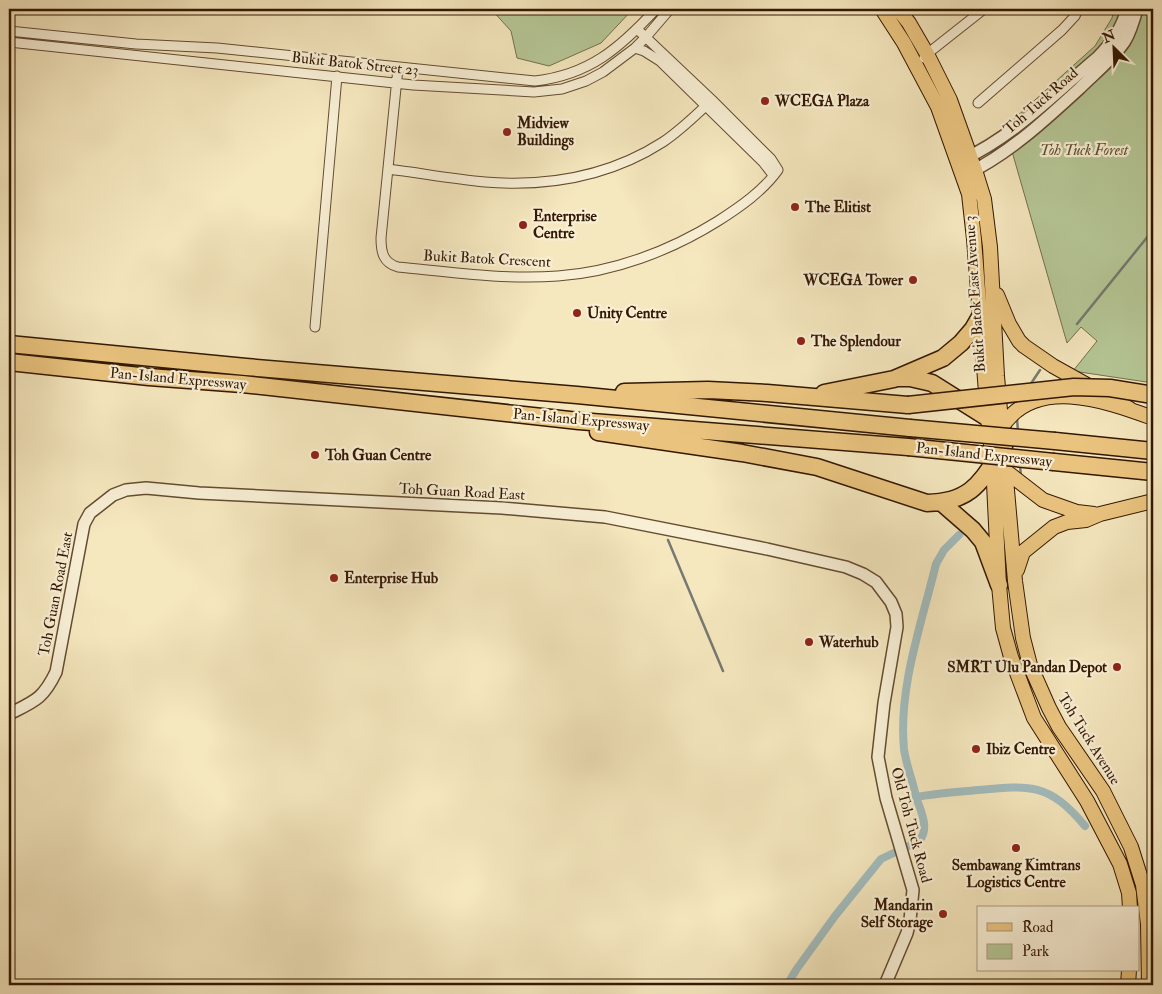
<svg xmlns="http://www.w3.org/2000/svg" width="1162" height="994" font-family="'IM FELL Double Pica',serif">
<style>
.green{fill:#b6c796;stroke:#75704c}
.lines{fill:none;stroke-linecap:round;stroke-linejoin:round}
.stream{stroke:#767a72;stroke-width:2.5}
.canal{stroke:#a2bcbd;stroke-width:8}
.minor-casing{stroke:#644c31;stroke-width:11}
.tertiary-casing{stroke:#644c31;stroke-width:14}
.primary-casing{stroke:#341802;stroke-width:16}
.motorway-casing{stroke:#341802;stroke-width:19}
.minor{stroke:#f8efd5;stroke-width:9}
.tertiary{stroke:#f8efd5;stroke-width:11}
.primary{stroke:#eac47f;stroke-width:14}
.motorway{stroke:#eac47f;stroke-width:16}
.motorway-bridge-casing{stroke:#341802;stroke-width:19;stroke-linecap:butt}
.motorway-bridge{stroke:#eac47f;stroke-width:16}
.poi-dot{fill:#8f2418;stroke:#f8efd5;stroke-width:2}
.labels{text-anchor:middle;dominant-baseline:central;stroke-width:4.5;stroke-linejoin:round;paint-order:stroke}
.street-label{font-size:15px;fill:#341802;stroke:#f8efd5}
.poi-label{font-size:15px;font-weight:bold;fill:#341802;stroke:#f8efd5;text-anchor:start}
.park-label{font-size:15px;font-style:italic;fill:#5b4d2e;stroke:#f8efd5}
</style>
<rect width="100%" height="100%" fill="#f5e7be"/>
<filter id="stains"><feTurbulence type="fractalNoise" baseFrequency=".004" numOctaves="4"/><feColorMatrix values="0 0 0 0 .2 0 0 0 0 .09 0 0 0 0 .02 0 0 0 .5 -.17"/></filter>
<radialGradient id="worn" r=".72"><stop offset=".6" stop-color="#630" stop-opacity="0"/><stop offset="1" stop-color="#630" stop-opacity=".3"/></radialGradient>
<path class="green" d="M491,9H633L601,43L549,66L517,58L511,31Z
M1114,9H1153V383L1073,371L1097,341L1081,327L1067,343L1005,127L1095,46L1112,18Z"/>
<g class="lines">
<path class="stream" d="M1077,324L1153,230
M1030,385L1040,370
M1017,418L1018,432
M1020,465L1021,477
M668,540L723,671"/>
<path class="canal" d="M916,797C913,781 906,765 904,749C898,688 922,622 936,564L944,550L959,535
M787,985L796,970L835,916L881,859L919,841C930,829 921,811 916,797C937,793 958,792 978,790C1031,785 1049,783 1085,826"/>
<g class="minor-casing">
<path id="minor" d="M9,31L136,44L217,48L535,81C589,75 620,48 656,9
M9,42L413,85L534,92L562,89L586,81L603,72L635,48L646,37L670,9
M635,48L644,51L660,61L763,162L773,175
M924,58L927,54L984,9
M398,68L381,238C381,252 383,263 398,267C450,272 505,280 558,276C614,272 670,251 718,221C740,207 763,191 778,170L771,159L712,100L637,29
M978,103L1062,30L1075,16L1078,9
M388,169C420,173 453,179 485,182C548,187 610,176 663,142C681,130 696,115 712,100
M315,327L337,76"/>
</g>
<g class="tertiary-casing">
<path id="tertiary" d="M962,160C1014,136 1055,93 1098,57C1112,43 1122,28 1127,9
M967,174C1010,153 1045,120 1080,88C1095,73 1113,59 1125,41C1131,31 1134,20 1137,9
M9,714C35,701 43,699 56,672L84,524L90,513L113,495L126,490L146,488L199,493L502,508L605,517L767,549L846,567L863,574L876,582L891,602L896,614L897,627L884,703L878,757L886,798L913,890L910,920L907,933L885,985"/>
</g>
<g class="primary-casing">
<path id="primary" d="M882,9L904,43L938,107L969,194L974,239L988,418L993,463L999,585L1003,628L1011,657L1034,718L1087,801L1120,864L1129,893L1130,908
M898,9L909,23L927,54L950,100L975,170L984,199L990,247L997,376L1015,581L1023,638L1030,665L1049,708L1059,727L1103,791L1131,847L1143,885L1148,924L1149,985
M997,295L1009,324L1019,341L1024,346L1053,366L1130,409
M1000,430C1033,374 1106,401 1153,418
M1003,469L1043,500L1077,512L1094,514
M1017,570L1023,552L1054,527L1067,522L1086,520L1100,514L1153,501
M1128,985L1129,970"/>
</g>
<g class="motorway-casing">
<path id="motorway" d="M9,344L246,367L577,395L910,428
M9,362L149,377L242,384L579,421L908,447
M899,378H910L932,383L1002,427
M624,392L708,390L767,393L908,405
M824,393L894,379L943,358L961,343L973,329L981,315
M598,432L742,453L817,467L927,503C973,502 981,481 1004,447
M1055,441L1153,451
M1054,462L1153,472
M942,503L973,530L983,542L999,585"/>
</g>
<use href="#minor" class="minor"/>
<use href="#tertiary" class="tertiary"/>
<use href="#primary" class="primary"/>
<use href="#motorway" class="motorway"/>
<g class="motorway-bridge-casing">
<path id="motorway-bridge" d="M908,405L1074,387L1110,388L1153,395
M910,428L1055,441
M908,447L1054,462"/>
</g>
<use href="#motorway-bridge" class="motorway-bridge"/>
</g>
<g class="poi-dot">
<circle cx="765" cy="101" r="5"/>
<circle cx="507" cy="132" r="5"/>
<circle cx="795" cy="207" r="5"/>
<circle cx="523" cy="225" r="5"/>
<circle cx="913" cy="280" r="5"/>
<circle cx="577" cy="313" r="5"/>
<circle cx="801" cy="341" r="5"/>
<circle cx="315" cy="455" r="5"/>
<circle cx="334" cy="578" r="5"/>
<circle cx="809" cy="642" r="5"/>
<circle cx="1117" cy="667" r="5"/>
<circle cx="976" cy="749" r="5"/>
<circle cx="1016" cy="848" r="5"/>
<circle cx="943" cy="914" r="5"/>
</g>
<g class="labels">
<g class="street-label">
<text transform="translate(355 64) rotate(6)">Bukit Batok Street 23</text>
<text transform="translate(1041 101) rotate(-41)">Toh Tuck Road</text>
<text transform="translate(487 259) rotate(3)">Bukit Batok Crescent</text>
<text transform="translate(975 294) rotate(-94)">Bukit Batok East Avenue 3</text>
<text transform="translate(178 379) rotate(5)">Pan-Island Expressway</text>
<text transform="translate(581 420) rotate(5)">Pan-Island Expressway</text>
<text transform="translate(984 455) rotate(6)">Pan-Island Expressway</text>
<text transform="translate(462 492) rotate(3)">Toh Guan Road East</text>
<text transform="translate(56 594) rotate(-79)">Toh Guan Road East</text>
<text transform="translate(1089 739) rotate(58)">Toh Tuck Avenue</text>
<text transform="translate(911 825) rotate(75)">Old Toh Tuck Road</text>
</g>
<g class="poi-label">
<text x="775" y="101">WCEGA Plaza</text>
<text x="517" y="123">Midview<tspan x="517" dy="17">Buildings</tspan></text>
<text x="805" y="207">The Elitist</text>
<text x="533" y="216">Enterprise<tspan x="533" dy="17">Centre</tspan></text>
<text x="903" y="280" text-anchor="end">WCEGA Tower</text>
<text x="587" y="313">Unity Centre</text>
<text x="811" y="341">The Splendour</text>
<text x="325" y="455">Toh Guan Centre</text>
<text x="344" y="578">Enterprise Hub</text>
<text x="819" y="642">Waterhub</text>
<text x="1107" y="667" text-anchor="end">SMRT Ulu Pandan Depot</text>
<text x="986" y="749">Ibiz Centre</text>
<text x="1016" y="865" text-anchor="middle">Sembawang Kimtrans<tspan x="1016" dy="17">Logistics Centre</tspan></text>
<text x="933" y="905" text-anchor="end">Mandarin<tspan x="933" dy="17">Self Storage</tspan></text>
</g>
<g class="park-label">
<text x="1084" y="150">Toh Tuck Forest</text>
</g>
</g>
<rect width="1162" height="994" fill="none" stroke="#f5e7be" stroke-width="30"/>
<rect x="10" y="10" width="1142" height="974" fill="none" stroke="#341802" stroke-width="2.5"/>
<rect x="15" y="15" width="1132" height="964" fill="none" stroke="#341802"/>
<rect x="977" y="906" width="162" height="65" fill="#f8efd5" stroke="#aa9981"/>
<rect x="987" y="923" width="25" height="8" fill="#eac47f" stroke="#aa9981"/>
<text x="1022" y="932" font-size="15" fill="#341802">Road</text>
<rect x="987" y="944" width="25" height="15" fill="#b6c796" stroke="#aa9981"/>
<text x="1022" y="956" font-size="15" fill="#341802">Park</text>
<g transform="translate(1114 48) rotate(336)" stroke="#f8efd5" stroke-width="4" paint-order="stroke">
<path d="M0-4L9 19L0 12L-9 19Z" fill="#341802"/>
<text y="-8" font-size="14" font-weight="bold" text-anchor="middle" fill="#341802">N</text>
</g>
<rect width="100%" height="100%" filter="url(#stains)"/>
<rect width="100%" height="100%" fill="url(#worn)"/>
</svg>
